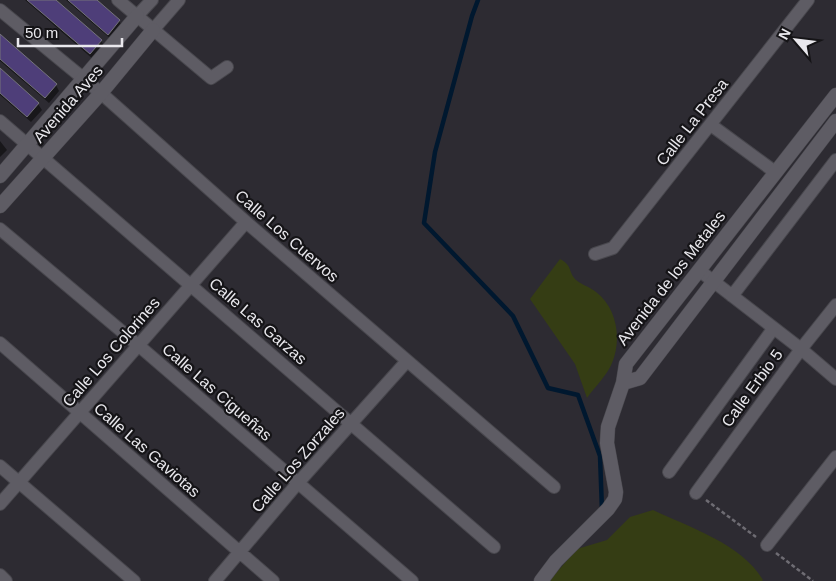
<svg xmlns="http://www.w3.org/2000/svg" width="836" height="581" font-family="Arial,sans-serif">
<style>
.green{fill:#353d14}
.shadow{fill:#0007}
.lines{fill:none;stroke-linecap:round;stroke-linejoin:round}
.stream{stroke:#00182f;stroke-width:4.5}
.building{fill:#4e3e79;stroke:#74737a}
.minor-casing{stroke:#48474d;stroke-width:14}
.tertiary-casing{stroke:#48474d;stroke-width:15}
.path{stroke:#6e6c73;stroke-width:2.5;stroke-dasharray:4 2.5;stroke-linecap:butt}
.minor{stroke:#5e5c64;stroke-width:12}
.tertiary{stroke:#5e5c64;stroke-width:14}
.labels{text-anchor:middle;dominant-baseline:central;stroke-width:4.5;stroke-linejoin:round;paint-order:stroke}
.street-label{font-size:16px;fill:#e9e8ed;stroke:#151417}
</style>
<rect width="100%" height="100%" fill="#2d2b32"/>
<path class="green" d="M560,259C573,266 568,272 576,280C582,285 590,287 596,292C617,308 622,339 612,363C608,374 594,388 587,398L575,364L530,299Z
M653,510C689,527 742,544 763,580L762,581H549L577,549L607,540L630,517Z"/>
<path class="shadow" d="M25,0H54L101,41L105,47L94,60Z
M66,0H95L119,21L123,27L112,40Z
M0,36L56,85L59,91L49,103L0,61Z
M0,70L38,104L42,110L31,122L0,95Z
M0,141L7,150L0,157Z"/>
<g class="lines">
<path class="stream" d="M478,0L472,16L435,152L424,223L513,316L548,388L578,395L600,456L602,510"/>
</g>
<path class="building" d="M27,0H56L102,40L90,54Z
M68,0H97L120,20L108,35Z
M0,34L57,84L45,98L0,59Z
M0,68L39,103L27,117L0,93Z"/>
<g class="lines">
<g class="minor-casing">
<path id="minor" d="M118,0L211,78L227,67
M0,10L101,93L246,222L554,487
M137,16L152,0
M153,30L179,0
M0,121L494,547
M711,125L775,172
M0,229L138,345L412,581
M595,254L613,248L808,0
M700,271L801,349L836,379
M732,296L836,160
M0,343L273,581
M0,466L134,581
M669,472L773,329
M696,493L801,349L836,305
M0,504L246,222
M767,545L836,457
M0,575L6,581
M215,581L297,484L407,361"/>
</g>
<g class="tertiary-casing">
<path id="tertiary" d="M0,176L137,16
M0,206L101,93L153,30
M623,383L640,378L836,121
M541,581L556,561L608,509L615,499L616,492L607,443L608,427L623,383L626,364L836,95"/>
</g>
<path class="path" d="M706,500L756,537
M776,553L813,581"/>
<use href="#minor" class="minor"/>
<use href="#tertiary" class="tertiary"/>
</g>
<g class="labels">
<g class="street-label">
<text transform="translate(68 104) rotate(-49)">Avenida Aves</text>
<text transform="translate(692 122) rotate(-52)">Calle La Presa</text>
<text transform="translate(287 236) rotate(41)">Calle Los Cuervos</text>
<text transform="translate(671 278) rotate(-52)">Avenida de los Metales</text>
<text transform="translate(258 321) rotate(41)">Calle Las Garzas</text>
<text transform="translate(111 352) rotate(-49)">Calle Los Colorines</text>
<text transform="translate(752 388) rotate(-54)">Calle Erbio 5</text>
<text transform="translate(217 392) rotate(41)">Calle Las Cigueñas</text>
<text transform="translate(147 450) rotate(41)">Calle Las Gaviotas</text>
<text transform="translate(298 460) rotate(-49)">Calle Los Zorzales</text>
</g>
</g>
<g transform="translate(796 40) rotate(298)" stroke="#151417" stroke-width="4" paint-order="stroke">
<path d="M0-4L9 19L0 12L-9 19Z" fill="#e9e8ed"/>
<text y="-8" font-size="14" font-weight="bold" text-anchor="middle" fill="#e9e8ed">N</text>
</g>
<path d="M18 38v8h104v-8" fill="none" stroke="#e9e8ed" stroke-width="2.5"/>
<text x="25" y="38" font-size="15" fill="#e9e8ed" stroke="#151417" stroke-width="4" paint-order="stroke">50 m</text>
</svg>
